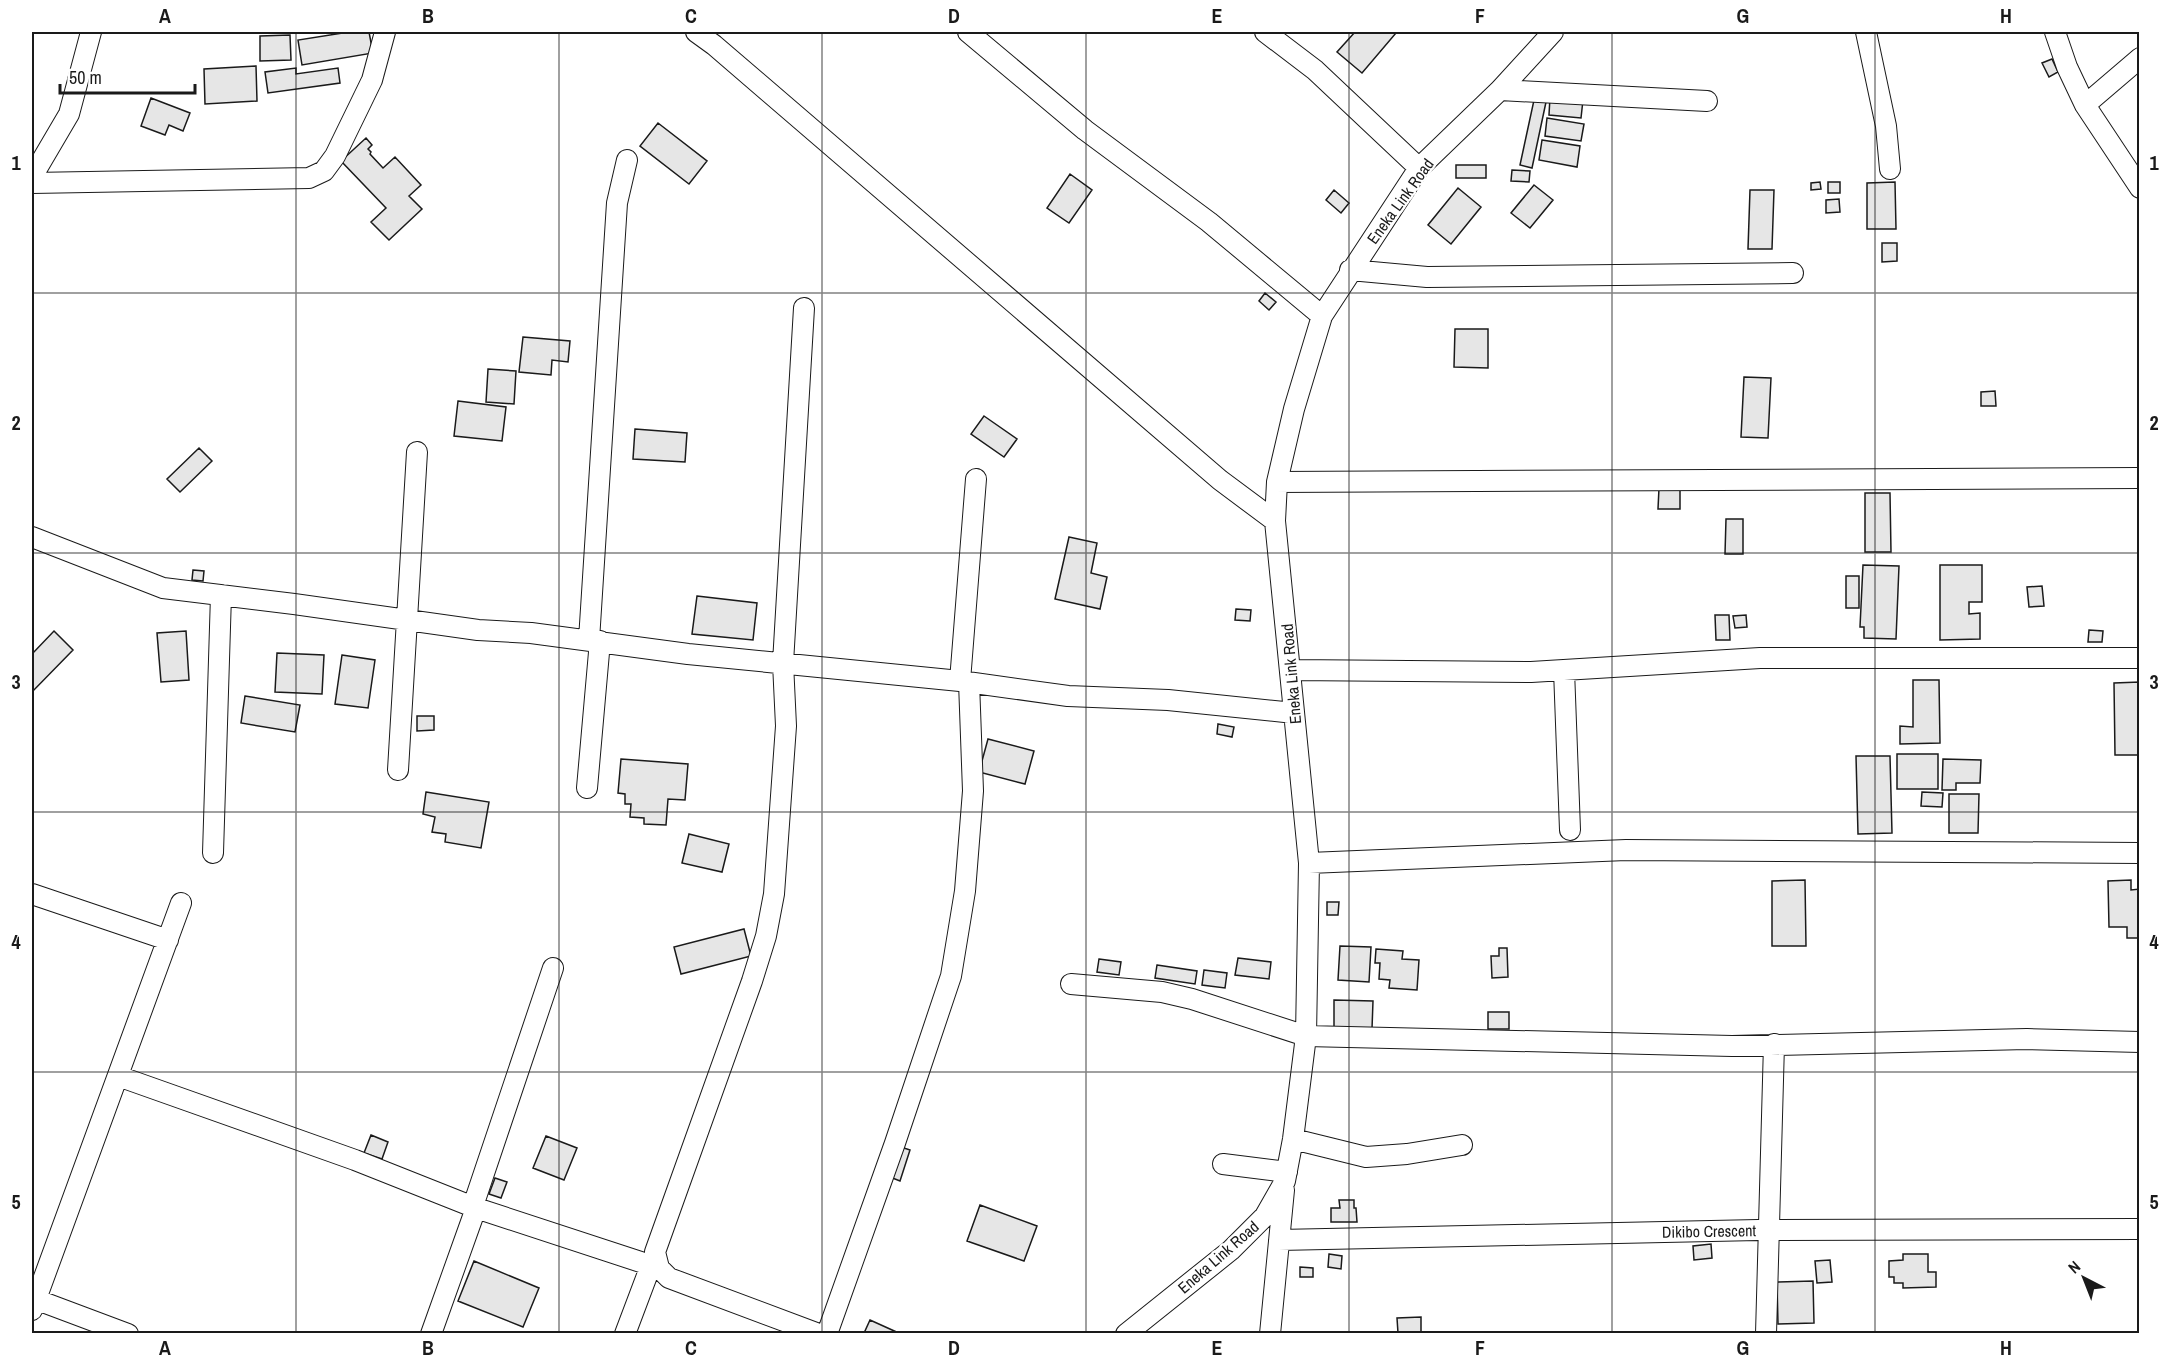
<svg xmlns="http://www.w3.org/2000/svg" width="2171" height="1365" font-family="'Archivo Narrow',sans-serif">
<style>
.building{fill:#e6e6e6;stroke:#1a1a1a;stroke-width:1.5}
.lines{fill:none;stroke-linecap:round;stroke-linejoin:round}
.minor-casing{stroke:#1a1a1a;stroke-width:22}
.minor{stroke:#fff;stroke-width:20}
.grid{fill:none;stroke:#1a1a1a;stroke-width:1.5;stroke-opacity:0.55}
.labels{text-anchor:middle;dominant-baseline:central;stroke-width:4.5;stroke-linejoin:round;paint-order:stroke}
.street-label{font-size:16px;fill:#1a1a1a;stroke:#fff}
.neatline{fill:none;stroke:#1a1a1a;stroke-width:2}
.grid-label{font-size:20px;text-anchor:middle;font-weight:bold;fill:#1a1a1a}
</style>
<rect width="100%" height="100%" fill="#fff"/>
<path class="building" d="M349,32H369L373,53L302,65L298,40Z
M1355,32L1396,33L1362,73L1337,52Z
M290,35L291,60L260,61V36Z
M2052,59L2058,72L2049,77L2042,63Z
M256,66L257,101L205,104L204,69Z
M296,68V74L338,68L340,83L268,93L265,72Z
M1550,97L1583,100L1581,118L1549,115Z
M151,98L190,113L183,131L169,125L165,135L141,126Z
M1534,100L1546,102L1532,168L1520,165Z
M1547,118L1584,124L1581,141L1545,136Z
M658,123L707,161L689,184L640,146Z
M366,138L372,145L368,149L371,152L370,154L383,168L395,157L421,185L409,196L422,209L389,240L371,222L386,208L341,161Z
M1542,140L1580,146L1577,167L1539,160Z
M1456,165H1486V178H1456Z
M1512,170L1530,171L1529,182L1511,181Z
M1070,174L1092,190L1069,223L1047,208Z
M1820,182L1821,189L1811,190V183Z
M1828,182H1840V193H1828Z
M1895,182L1896,229H1867V183Z
M1534,185L1553,200L1530,228L1511,213Z
M1458,188L1481,207L1451,244L1428,225Z
M1334,190L1349,203L1341,213L1326,200Z
M1750,190H1774L1772,249H1748Z
M1839,199L1840,212L1826,213V200Z
M1882,243H1897V261L1882,262Z
M1265,293L1276,302L1269,310L1259,301Z
M1455,329H1488V368L1454,367Z
M523,337L570,341L568,362L552,360L551,375L519,372Z
M488,369L516,371L514,404L486,402Z
M1744,377L1771,378L1768,438L1741,437Z
M1995,391L1996,406H1981V392Z
M458,401L506,407L502,441L454,436Z
M984,416L1017,439L1004,457L971,434Z
M635,429L687,433L685,462L633,459Z
M199,448L212,461L180,492L167,479Z
M1659,488L1680,489V509H1658Z
M1865,493H1890L1891,552H1865Z
M1726,519H1743V554H1725Z
M1069,537L1097,543L1091,573L1107,577L1100,609L1055,599Z
M1863,565L1899,566L1896,639L1864,638V627H1860Z
M1940,565H1982V602H1969V614L1980,613V639L1940,640Z
M193,570L204,571L203,581L192,580Z
M1846,576H1859V608H1846Z
M2042,586L2044,606L2029,607L2027,587Z
M697,596L757,603L753,640L692,634Z
M1236,609L1251,610L1250,621L1235,620Z
M1715,615H1729L1730,640H1716Z
M1746,615L1747,627L1735,628L1733,616Z
M2089,630L2103,631L2102,642H2088Z
M54,631L73,650L32,692V654Z
M186,631L189,680L161,682L157,633Z
M277,653L324,655L322,694L275,692Z
M342,655L375,660L368,708L335,704Z
M1913,680H1939L1940,743L1900,744V726L1913,727Z
M2140,682V755H2115L2114,683Z
M245,696L300,705L295,732L241,723Z
M417,716H434V730L417,731Z
M1218,724L1234,727L1232,737L1217,734Z
M988,739L1034,751L1025,784L979,772Z
M1897,754H1938V789H1897Z
M1856,756H1890L1892,833L1858,834Z
M621,759L688,764L685,800L668,799L666,825L644,824V818L630,817L631,804H625V794L618,793Z
M1943,759L1981,760L1980,783H1956V790H1942Z
M426,792L489,802L481,848L445,842L446,834L432,832L435,817L423,814Z
M1922,792L1943,793L1942,807L1921,806Z
M1949,794H1979L1978,833H1949Z
M689,834L729,844L722,872L682,863Z
M1805,880L1806,946H1772V881Z
M2131,880V890L2140,889V938H2127V927H2109L2108,881Z
M1327,902H1339L1338,915H1327Z
M744,929L751,956L681,974L674,947Z
M1340,946L1371,947L1369,982L1338,980Z
M1499,948H1507L1508,977L1492,978L1491,956H1499Z
M1376,949L1403,951L1402,959L1419,960L1417,990L1389,988L1390,980L1379,979L1380,963H1375Z
M1238,958L1271,962L1269,979L1235,975Z
M1099,959L1121,962L1119,975L1097,972Z
M1157,965L1197,971L1195,984L1155,978Z
M1204,970L1227,973L1225,988L1202,985Z
M1334,1000L1373,1001L1372,1029H1334Z
M1488,1012H1509V1029H1488Z
M371,1135L388,1142L382,1159L364,1153Z
M546,1136L577,1148L564,1180L533,1168Z
M901,1147L910,1150L900,1181L890,1177Z
M495,1178L507,1182L501,1198L489,1194Z
M1339,1200H1354V1208H1356L1357,1222H1331V1208H1340Z
M980,1205L1037,1226L1024,1261L967,1241Z
M1711,1244L1712,1258L1694,1260L1693,1246Z
M1329,1254L1342,1256L1341,1269L1328,1267Z
M1903,1254H1928V1272H1936V1287L1903,1288V1283H1894V1277H1889V1261L1903,1260Z
M1830,1260L1832,1282L1817,1283L1815,1261Z
M474,1261L539,1288L523,1327L458,1301Z
M1300,1267L1313,1268V1277H1300Z
M1813,1281L1814,1323L1778,1324L1777,1282Z
M1421,1317V1332L1398,1333L1397,1318Z
M870,1320L901,1334H870L865,1331Z"/>
<g class="lines">
<g class="minor-casing">
<path id="minor" d="M696,32L714,45L1220,480L1275,521
M968,32L1085,130L1209,222L1322,316
M1265,32L1315,70L1419,168
M1866,32L1886,126L1890,169
M2055,32L2067,67L2085,105L2140,188
M1500,90L1707,101
M2085,105L2140,58
M32,177L69,114L91,32
M32,183L309,178L324,171L335,156L372,80L385,32
M1350,270L1427,277L1793,273
M804,308L783,663L786,726L774,894L766,936L752,981L655,1252L659,1268L669,1278L819,1334
M1277,482L2140,478
M32,537L163,588L294,604L478,630L531,633L688,654L960,681L1068,696L1168,700L1294,713
M589,640L617,203L627,160
M1291,670L1531,672L1760,658H2140
M1564,670L1570,830
M960,681L976,479
M398,770L417,452
M587,788L600,641
M213,853L221,595
M1309,863L1626,850L2140,853
M32,894L168,940
M1071,984L1162,992L1192,999L1306,1036L1732,1046L2027,1039L2140,1042
M118,1076L355,1160L476,1208L659,1268
M1293,1139L1366,1157L1407,1154L1462,1145
M1223,1164L1287,1172
M473,1206L553,968
M1279,1240L1758,1230L2140,1229
M32,1298L128,1334
M32,1310L181,903
M431,1334L476,1208
M625,1334L651,1265
M827,1334L895,1143L951,976L965,891L973,791L969,682
M1126,1334L1231,1250L1265,1216L1285,1181L1293,1139L1306,1036L1309,863L1275,521L1277,482L1294,409L1322,316L1419,168L1500,90L1553,32
M1270,1334L1284,1190
M1766,1334L1774,1044"/>
</g>
<use href="#minor" class="minor"/>
</g>
<path class="grid" d="M296,32V1334M559,32V1334M822,32V1334M1086,32V1334M1349,32V1334M1612,32V1334M1875,32V1334M32,293H2140M32,553H2140M32,812H2140M32,1072H2140"/>
<g class="labels">
<g class="street-label">
<text transform="translate(1400 201) rotate(-54)">Eneka Link Road</text>
<text transform="translate(1291 674) rotate(-95)">Eneka Link Road</text>
<text transform="translate(1709 1231) rotate(-1)">Dikibo Crescent</text>
<text transform="translate(1218 1257) rotate(-41)">Eneka Link Road</text>
</g>
</g>
<rect width="2171" height="1365" fill="none" stroke="#ffffff" stroke-width="66"/>
<g transform="translate(2084 1278) rotate(318)" stroke="#ffffff" stroke-width="4.5" paint-order="stroke">
<path d="M0-4.5L10 22L0 15L-10 22Z" fill="#1a1a1a"/>
<text y="-9" font-size="16" font-weight="bold" text-anchor="middle" fill="#1a1a1a">N</text>
</g>
<path d="M60 84v9h135v-9" fill="none" stroke="#1a1a1a" stroke-width="3"/>
<text x="69" y="84" font-size="18" fill="#1a1a1a" stroke="#ffffff" stroke-width="4.5" paint-order="stroke">50 m</text>
<rect x="33" y="33" width="2105" height="1299" class="neatline"/>
<g class="grid-label">
<text x="165" y="23">A</text>
<text x="428" y="23">B</text>
<text x="691" y="23">C</text>
<text x="954" y="23">D</text>
<text x="1217" y="23">E</text>
<text x="1480" y="23">F</text>
<text x="1743" y="23">G</text>
<text x="2006" y="23">H</text>
<text x="16" y="170">1</text>
<text x="2154" y="170">1</text>
<text x="16" y="430">2</text>
<text x="2154" y="430">2</text>
<text x="16" y="689">3</text>
<text x="2154" y="689">3</text>
<text x="16" y="949">4</text>
<text x="2154" y="949">4</text>
<text x="16" y="1209">5</text>
<text x="2154" y="1209">5</text>
<text x="165" y="1355">A</text>
<text x="428" y="1355">B</text>
<text x="691" y="1355">C</text>
<text x="954" y="1355">D</text>
<text x="1217" y="1355">E</text>
<text x="1480" y="1355">F</text>
<text x="1743" y="1355">G</text>
<text x="2006" y="1355">H</text>
</g>
</svg>
